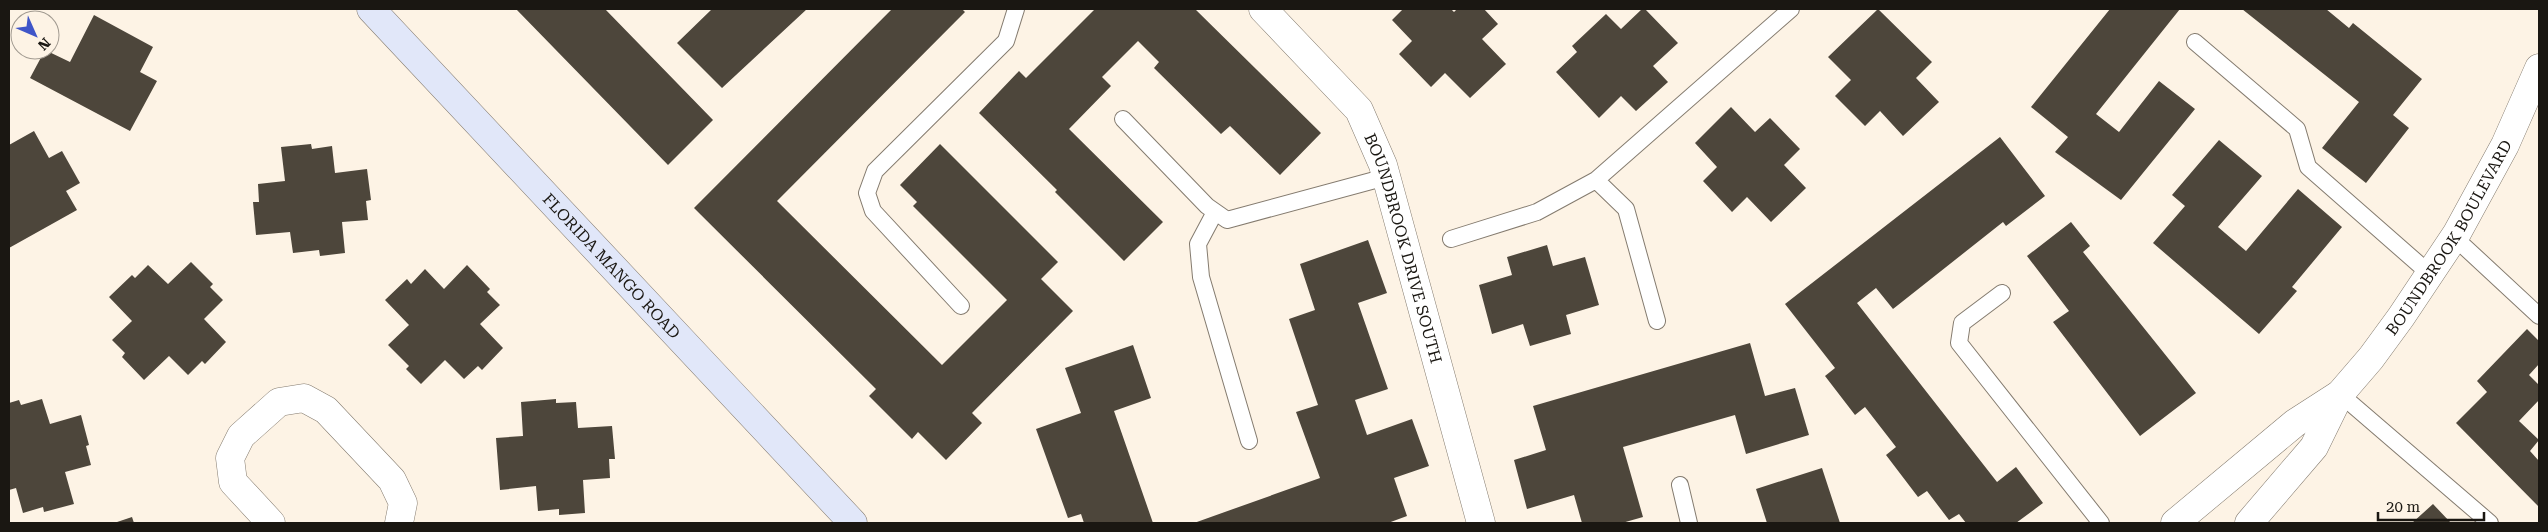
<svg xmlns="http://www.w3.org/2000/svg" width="2548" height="532" font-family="'Roboto Serif',serif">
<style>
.building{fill:#4d463b}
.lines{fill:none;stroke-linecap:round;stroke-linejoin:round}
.lane-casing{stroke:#847b6f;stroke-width:18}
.street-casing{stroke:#847b6f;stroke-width:29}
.secondary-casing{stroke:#847b6f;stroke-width:29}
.lane{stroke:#fff;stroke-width:16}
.street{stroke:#fff;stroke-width:28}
.secondary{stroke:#e1e7f9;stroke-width:28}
.labels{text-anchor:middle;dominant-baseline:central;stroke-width:5;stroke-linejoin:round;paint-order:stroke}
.street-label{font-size:16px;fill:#1a1712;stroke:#fdf3e5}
</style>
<rect width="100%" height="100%" fill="#fdf3e5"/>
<path class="building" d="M516,9H605L713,120L668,165Z
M712,9H807L722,88L677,43Z
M892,9H962L965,12L777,201L942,365L1007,300L913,206L917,202L900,185L940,144L1058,262L1041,279L1073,311L972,413L982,423L946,460L918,432L912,439L869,396L876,389L694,208Z
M1095,9H1195L1321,133L1280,175L1230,126L1221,134L1154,68L1159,62L1138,41L1102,77L1111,86L1069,129L1163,222L1124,261L1055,192L1057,190L979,113L1019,71L1026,78Z
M1403,9H1451L1454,12L1457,9H1484L1498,24L1482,39L1506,64L1470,98L1445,73L1431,87L1399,54L1412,41L1392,20Z
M1642,9H1645L1678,43L1653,66L1668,82L1636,111L1621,96L1599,118L1556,72L1577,52L1572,46L1606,14L1621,29Z
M1878,9L1932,62L1916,78L1939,102L1903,136L1880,111L1865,126L1835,96L1851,80L1828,57Z
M2110,9H2180L2096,114L2119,132L2159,81L2195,109L2121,200L2055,152L2068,137L2031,107Z
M2242,9H2326L2349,28L2353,23L2422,79L2393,115L2409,128L2366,183L2322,148L2359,102Z
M94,15L153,47L140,72L157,81L130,131L30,78L45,50L70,62Z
M1731,107L1755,132L1770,118L1800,149L1784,165L1806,188L1771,222L1747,197L1732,212L1703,181L1717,167L1695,143Z
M34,131L49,158L62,151L80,183L66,191L77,210L9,248V145Z
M2000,137L2045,196L2006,226L2003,222L1893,309L1876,288L1857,303L1997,482L2016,467L2043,503L2016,523H1966L1959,514L1949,520L1927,491L1918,497L1886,455L1896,447L1865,407L1855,415L1825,376L1835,368L1785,304Z
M2219,140L2262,176L2218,227L2246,251L2298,189L2342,227L2292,287L2297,291L2259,334L2153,243L2185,206L2172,195Z
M311,144L312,149L332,146L335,173L367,169L371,200L366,201L368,220L342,222L345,253L320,256L319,250L293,253L290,232L256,235L253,202H259L258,184L285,181L281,147Z
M2071,222L2090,246L2083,252L2196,393L2140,436L2053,322L2069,311L2027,256Z
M1368,240L1387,293L1358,303L1388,389L1355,400L1367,435L1412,419L1429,466L1394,478L1407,516L1388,523H1194L1320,478L1296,412L1318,405L1289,319L1315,310L1300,264Z
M1547,245L1553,266L1585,257L1599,305L1566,315L1571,334L1530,346L1523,324L1492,334L1479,285L1512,275L1507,257Z
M191,262L213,284L210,287L223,300L204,319L226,342L205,364L202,361L188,375L169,356L144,380L122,357L125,353L112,340L132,321L109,297L132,275L135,278L148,265L168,284Z
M467,265L490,289L487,292L500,305L480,324L503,348L482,370L478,366L464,379L445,360L421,384L406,369L409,366L388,345L409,325L385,300L407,279L411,284L425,269L444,289Z
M2527,329L2539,341V364L2529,375L2539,385V400L2519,421L2539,440L2530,451L2539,461V507L2456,423L2487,392L2477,381Z
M1750,343L1765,396L1795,388L1809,435L1746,454L1735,415L1623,447L1643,517L1622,523H1582L1574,495L1527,509L1514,460L1546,450L1533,406Z
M1133,345L1151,398L1114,411L1153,523H1084L1081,514L1068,518L1036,429L1081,413L1065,368Z
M42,399L50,424L81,415L89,445L86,446L91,465L65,472L74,504L44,512L43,507L23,513L16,488L9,490V403L19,400L21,405Z
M556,399V403L576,402L578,428L612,426L615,459H609L610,478L583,480L585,513L559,515V509L538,511L536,486L500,490L496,438L523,436L521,402Z
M1822,468L1840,523H1767L1756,489Z
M2433,504L2451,523H2412Z
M132,517L134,523H114Z"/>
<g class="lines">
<g class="lane-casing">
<path id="lane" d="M2195,42L2297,129L2308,167L2430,274
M1123,119L1207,206L1227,220L1386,177
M1596,180L1626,209L1657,321
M1215,212L1198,244L1201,277L1249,441
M2454,237L2539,316
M1451,239L1537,212L1596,180L1791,9
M2002,293L1962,323L1959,343L2101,523
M961,306L873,211L867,193L875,171L1006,41L1016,9
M2340,394L2490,523
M1680,485L1689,523"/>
</g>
<g class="street-casing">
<g id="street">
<path id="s1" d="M1263,9L1359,110L1383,165L1481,523"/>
<path d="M271,523L233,482L230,458L241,436L279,402L304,398L326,410L392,480L403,503L399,523"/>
<path id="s2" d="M2175,523L2295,423L2340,394L2371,358L2401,317L2457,233L2505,145L2539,68"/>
<path d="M2249,523L2314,447L2340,394"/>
</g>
</g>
<g class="secondary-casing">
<g id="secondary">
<path id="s3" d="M371,9L853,523"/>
</g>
</g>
<use href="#lane" class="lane"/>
<use href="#street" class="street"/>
<use href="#secondary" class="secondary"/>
</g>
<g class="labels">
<g class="street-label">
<text stroke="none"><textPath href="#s2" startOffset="401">BOUNDBROOK BOULEVARD</textPath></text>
<text stroke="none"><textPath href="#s1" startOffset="285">BOUNDBROOK DRIVE SOUTH</textPath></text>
<text stroke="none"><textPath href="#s3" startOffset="352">FLORIDA MANGO ROAD</textPath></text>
</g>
</g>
<rect width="2548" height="532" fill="none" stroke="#1a1712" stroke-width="20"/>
<g transform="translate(35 35) rotate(135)"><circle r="24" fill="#fdf3e5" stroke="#a29b91"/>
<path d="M0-4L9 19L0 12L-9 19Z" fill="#3f55c8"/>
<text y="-8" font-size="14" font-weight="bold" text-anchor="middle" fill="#1a1712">N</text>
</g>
<path d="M2378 512v8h106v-8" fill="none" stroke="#1a1712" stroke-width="2.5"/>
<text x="2386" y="512" font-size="15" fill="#1a1712" stroke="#fdf3e5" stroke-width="4" paint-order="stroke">20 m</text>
</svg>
